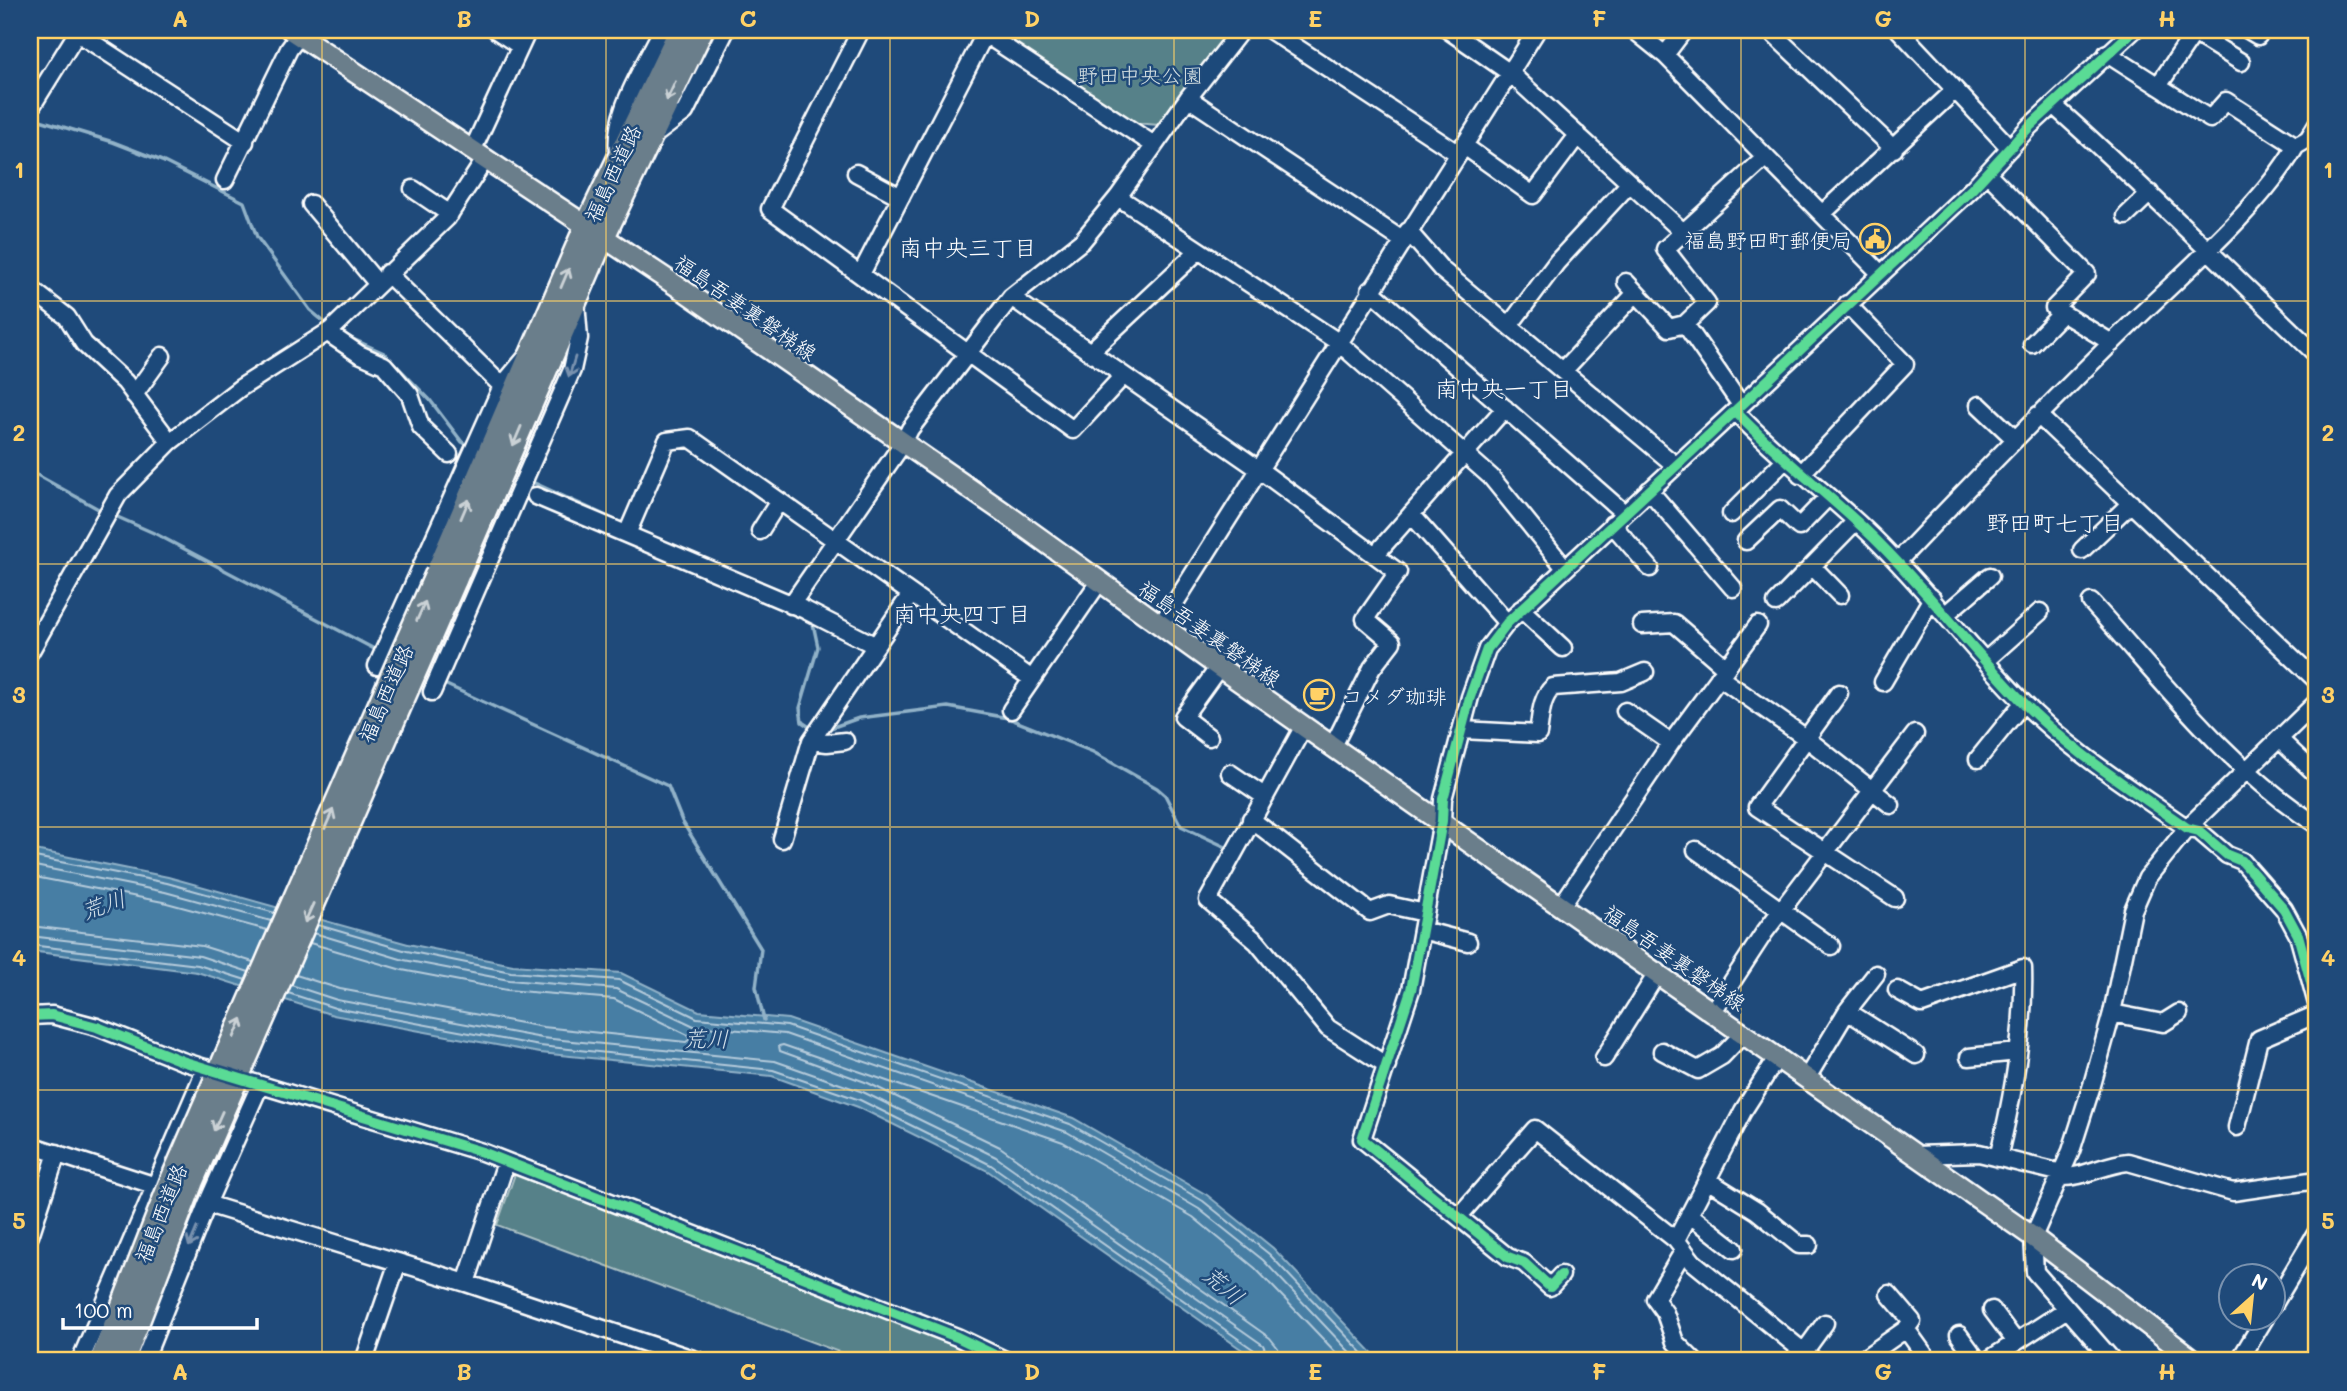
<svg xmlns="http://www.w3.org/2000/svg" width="2347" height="1391" font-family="Mali,'Klee One',sans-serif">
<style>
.green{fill:#578189;stroke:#abc0c4;stroke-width:2}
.water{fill:#477ea4;stroke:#91b2c8;stroke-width:2}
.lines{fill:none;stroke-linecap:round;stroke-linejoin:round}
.shore{stroke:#b5cbdb;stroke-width:2}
.stream{stroke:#91b2c8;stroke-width:3.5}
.minor-casing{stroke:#fff;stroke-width:21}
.major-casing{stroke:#fff;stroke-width:24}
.highway-casing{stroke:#fff;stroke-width:28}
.minor{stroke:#1f4a7a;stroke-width:16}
.major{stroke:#6b7e8b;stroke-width:19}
.highway{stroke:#6b7e8b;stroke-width:23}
.highway-bridge-casing{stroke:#fff;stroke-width:28;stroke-linecap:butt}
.highway-bridge{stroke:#6b7e8b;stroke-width:23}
.cycleway-casing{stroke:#1f4a7a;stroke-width:15}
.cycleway{stroke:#5adb95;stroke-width:10}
.oneway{stroke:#cbd2d6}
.oneway2{stroke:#7992af}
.grid{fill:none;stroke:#ffd166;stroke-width:2;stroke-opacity:0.55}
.labels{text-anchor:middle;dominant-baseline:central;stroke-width:5;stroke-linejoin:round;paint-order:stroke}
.park-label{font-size:21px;fill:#d5e0e2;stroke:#1f4a7a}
.street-label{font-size:21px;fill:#fff;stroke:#1f4a7a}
.poi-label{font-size:21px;fill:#fff;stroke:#1f4a7a;text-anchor:end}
.neighbourhood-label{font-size:23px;fill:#fff;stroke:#1f4a7a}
.water-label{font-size:23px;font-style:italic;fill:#d1dfe8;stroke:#1f4a7a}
.neatline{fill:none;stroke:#ffd166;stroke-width:2.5}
.grid-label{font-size:23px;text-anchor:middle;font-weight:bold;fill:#ffd166}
</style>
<rect width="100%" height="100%" fill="#1f4a7a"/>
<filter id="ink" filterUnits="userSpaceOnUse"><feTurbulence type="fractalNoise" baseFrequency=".0143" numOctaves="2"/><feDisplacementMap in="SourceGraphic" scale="14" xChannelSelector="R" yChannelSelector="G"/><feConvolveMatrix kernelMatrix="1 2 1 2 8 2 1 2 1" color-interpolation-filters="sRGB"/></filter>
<g filter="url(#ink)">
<path class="green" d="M997,30H1232L1159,125L1134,123Z
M515,1174L949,1342L989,1361H863L497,1225Z"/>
<path class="water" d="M30,849L168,877L408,944L513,965L621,973L699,1011L788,1019L1073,1118L1207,1195L1273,1248L1380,1361H1258L988,1171L858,1107L772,1076L540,1053L333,1015L197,972L30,951Z"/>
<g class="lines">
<path class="shore" d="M30,856L167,883L275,913
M30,865L165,892L271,921
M30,876L163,902L267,930
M318,925L407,951L511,972L619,980L697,1018L787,1026L1070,1124L1203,1201L1269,1254L1370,1361
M30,926L202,946L253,962
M314,933L404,960L509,980L616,989L694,1026L785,1034L1067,1132L1199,1209L1263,1260L1358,1361
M30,936L200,956L249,972
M30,945L198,965L246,980
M296,975L340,989L543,1027L686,1042L690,1039L688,1035L614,999L507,990L402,970L310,943
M291,985L337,1000L542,1038L775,1061L863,1092L996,1157L1263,1345L1270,1361
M288,993L335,1008L540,1046L773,1070L860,1100L991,1165L1257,1352L1261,1361
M1280,1361L1278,1348L1270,1338L1000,1147L868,1083L780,1051L779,1046L783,1045L1063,1142L1193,1217L1255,1268L1344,1361"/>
<path class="stream" d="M30,121L40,120L113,142L162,161L244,202L257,237L310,310L329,326
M344,335L384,353L430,400L462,442L470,446
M30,471L102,511
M528,480L626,525
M113,515L156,534L380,652
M768,586L790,595
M812,619L818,647L800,708L802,722L814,730
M440,682L668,786L682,821L761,949L756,987L764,1020
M825,730L859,718L948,707L1008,718L1093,752L1157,788L1165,795L1181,826L1230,849"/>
<g class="minor-casing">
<path id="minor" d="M73,30L245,142
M496,30L520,46
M861,30L770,209L1073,430L1123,376
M979,30L1154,145
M1241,30L1188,98L1402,240
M1270,30L1457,153
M1448,30L1510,73L1683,232
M1634,30L1665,55L1880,273
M1769,30L1894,149
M1899,30L2010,148
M2134,30L2030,126L1972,189L1735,411C1778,457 1828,493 1873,537C1925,588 1969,646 2019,698C2068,750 2130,788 2187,828L2199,831L2227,855L2242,861L2284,909L2298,935L2317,1004
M2248,30L2258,36
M2107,53L2210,119L2226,101L2296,146L2308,139L2317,124
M1665,55L1684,30
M2158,86L2194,33L2241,62
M2053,105C2144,185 2229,272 2317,355
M30,109L79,30
M652,137L685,112L726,30
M1463,145L1533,195L1578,135
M473,149L528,30
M619,158C610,115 644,68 662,30
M856,173L901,197
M1987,173L2087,274L2054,308L2112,343
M225,180L289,49L303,30
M413,189L450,214
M1118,197L1338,342L1491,477L1565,568
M311,204L377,283
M1823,213L1955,90
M2126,216L2150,193
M1408,231L1442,270L1675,465
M387,273L502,386
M861,274L987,30
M1626,282L1669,328L1685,324
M30,288L67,317L84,344L125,382L170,442
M1370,290L1624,513
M1011,297L1257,468L1398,572L1365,619L1392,642L1372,668L1333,746
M1509,326L1557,262L1630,183
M328,333L359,354L384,365L410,395L421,427L449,454
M2032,344L2062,313
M1090,352L1198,251
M1563,371L1636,293
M134,395L162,356
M1741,405L1685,324L1707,303L1665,249L1766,157
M1979,405L2015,439
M2038,415L2317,681
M1800,475L1905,364L1847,304
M1649,490L1733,588
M536,496L805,610L876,646
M1411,514L1507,623
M1731,514L1784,461
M1612,524L1650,568
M760,531L779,501
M627,534L667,441L690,438L1032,679
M1746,541L1780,509L1799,527L1828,497
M2082,550L2131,503
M1375,555L1505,408
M1897,562C1974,481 2051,402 2131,324C2183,273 2261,207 2296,146
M1812,566L1840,595
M2091,602C2161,679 2228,768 2317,825
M1776,603L1856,521
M791,605L903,443L910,429L1011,297L1082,241L1118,197L1188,98
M1521,609L1563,648
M1946,614L1990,576
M1161,625L1537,30
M1642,625L1674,623L1726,668
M30,652L118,495L170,442L240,388L331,330L447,218L486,158
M1985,661L2040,612
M377,666L502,386L528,355
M1719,677L1806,738L1891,805
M1883,682L1932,598
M432,692L572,370L579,338L576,302
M1839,693L1757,807L1895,898
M1011,710L1099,582
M1625,711L1671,743
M1304,726L1208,900L1257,942L1328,1028L1387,1066
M1462,730L1538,734C1541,717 1540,699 1553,687L1621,682L1645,672
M1209,737L1183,717L1219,667
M2279,739L2317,775
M811,741L827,743L845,741
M1978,759L2023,703
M1230,773L1264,796
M1251,819L1370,912L1389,905L1425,913
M782,839L811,741L911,594
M1696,850L1831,946
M1561,906L1671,743L1758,625
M1422,930L1468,942
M1897,990L1922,1004L2023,968C2025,1031 2013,1097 1998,1158
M1713,1011L1764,933L1915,734
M1847,1011L1916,1055
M2112,1013L2163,1023L2179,1013
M30,1016L52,1015L97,1027L182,1061L482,1152L957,1337L1007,1361
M1662,1051L1698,1070L1722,1056L1744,1033
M1969,1057L2017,1052
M1604,1058L1658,972
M1808,1076L1847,1011L1876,974
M2237,1127L2259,1039L2317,1014
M30,1145L153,1185
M1915,1155L1979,1153L2062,1173
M2060,1177C2084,1178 2104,1164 2128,1162L2233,1192L2317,1180
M1707,1180L1757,1211L1799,1245H1809
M207,1204L466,1283L506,1162
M1689,1214L1734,1249
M1459,1216L1535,1129L1676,1240L1693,1262L1815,1361
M30,1236L57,1153
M1676,1240L1743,1111L1778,1056
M1684,1250L1655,1299L1665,1313L1675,1342L1694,1361
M1561,1275L1550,1287L1524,1263L1508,1257L1362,1139L1411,990L1442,821L1443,799L1470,697L1487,649L1507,623L1735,411
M466,1283L699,1361
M1889,1294L1912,1321L1906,1329
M2274,1304L2317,1232
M1992,1310L2016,1342
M1959,1335L1978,1361
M1804,1352L1825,1323
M80,1361L206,1068
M144,1361L207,1204L260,1085
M364,1361L398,1262
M1860,1361L1906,1329L1929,1361
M1987,1361L2067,1309
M2113,1361L2035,1272L2033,1237L2071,1151L2092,1085L2112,1013L2133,910L2147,878L2187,828L2317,702
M2239,1361L2265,1318"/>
</g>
<g class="major-casing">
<path id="major" d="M291,30L683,290L1002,511L1219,667L2033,1237L2195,1361"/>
</g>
<g class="highway-casing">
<path id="highway" d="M438,572L586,228L681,30
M454,581L602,238L701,30
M102,1361L119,1317
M122,1361L136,1325"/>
</g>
<use href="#minor" class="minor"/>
<use href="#major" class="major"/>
<use href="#highway" class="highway"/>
<g class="highway-bridge-casing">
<path id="highway-bridge" d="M119,1317L172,1181L438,572
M136,1325L191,1182L454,581"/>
</g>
<use href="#highway-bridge" class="highway-bridge"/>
<g class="cycleway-casing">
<path id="cycleway" d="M2134,30L2030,126L1972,189L1735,411C1778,457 1828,493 1873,537C1925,588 1969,646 2019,698C2068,750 2130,788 2187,828L2199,831L2227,855L2242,861L2284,909L2298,935L2317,1004
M30,1016L52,1015L97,1027L182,1061L482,1152L957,1337L1007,1361
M1561,1275L1550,1287L1524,1263L1508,1257L1362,1139L1411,990L1442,821L1443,799L1470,697L1487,649L1507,623L1735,411"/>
</g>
<use href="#cycleway" class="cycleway"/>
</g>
<defs><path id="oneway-shaft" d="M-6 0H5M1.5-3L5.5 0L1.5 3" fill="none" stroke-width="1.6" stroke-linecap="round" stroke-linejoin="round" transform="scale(1.75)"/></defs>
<g class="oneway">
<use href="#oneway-shaft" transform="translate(671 91) rotate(115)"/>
<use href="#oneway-shaft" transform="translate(565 278) rotate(-67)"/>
<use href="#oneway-shaft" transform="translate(517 436) rotate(113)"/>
<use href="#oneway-shaft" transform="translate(465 509) rotate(-67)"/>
<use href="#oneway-shaft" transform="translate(421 611) rotate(-66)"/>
<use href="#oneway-shaft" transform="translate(329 819) rotate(-66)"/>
<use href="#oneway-shaft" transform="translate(309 913) rotate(114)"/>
<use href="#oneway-shaft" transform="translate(238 1028) rotate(-67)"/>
<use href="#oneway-shaft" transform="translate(218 1121) rotate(114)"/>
</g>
<g class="oneway2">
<use href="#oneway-shaft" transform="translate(572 367) rotate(107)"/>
<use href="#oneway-shaft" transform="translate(193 1237) rotate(113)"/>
</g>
</g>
<path class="grid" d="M322,30V1361M606,30V1361M890,30V1361M1174,30V1361M1457,30V1361M1741,30V1361M2025,30V1361M30,301H2317M30,564H2317M30,827H2317M30,1090H2317"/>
<defs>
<g id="civic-ring" transform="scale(1.575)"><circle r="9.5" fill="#1f4a7a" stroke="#ffd166" stroke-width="1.5"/><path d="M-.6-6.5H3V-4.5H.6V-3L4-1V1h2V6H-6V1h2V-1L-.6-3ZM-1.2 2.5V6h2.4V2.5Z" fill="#ffd166"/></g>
<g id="cafe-ring" transform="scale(1.575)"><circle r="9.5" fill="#1f4a7a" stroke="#ffd166" stroke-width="1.5"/><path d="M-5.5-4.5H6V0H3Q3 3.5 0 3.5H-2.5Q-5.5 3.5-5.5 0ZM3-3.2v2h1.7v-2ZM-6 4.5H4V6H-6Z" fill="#ffd166"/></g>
</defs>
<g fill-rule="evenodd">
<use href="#civic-ring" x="1875" y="239"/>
<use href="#cafe-ring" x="1319" y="695"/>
</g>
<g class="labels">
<g class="park-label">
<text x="1140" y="74">野田中央公園</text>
</g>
<g class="street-label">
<text transform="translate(612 173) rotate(-65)">福島西道路</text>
<text transform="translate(746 307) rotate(35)">福島吾妻裏磐梯線</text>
<text transform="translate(1210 633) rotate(35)">福島吾妻裏磐梯線</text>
<text transform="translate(385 693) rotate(-66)">福島西道路</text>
<text transform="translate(1675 957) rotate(35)">福島吾妻裏磐梯線</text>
<text transform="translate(160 1213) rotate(-68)">福島西道路</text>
</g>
<g class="poi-label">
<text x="1852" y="239">福島野田町郵便局</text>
<text x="1342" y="695" text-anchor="start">コメダ珈琲</text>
</g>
<g class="neighbourhood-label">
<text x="968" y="247">南中央三丁目</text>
<text x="1504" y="388">南中央一丁目</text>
<text x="2055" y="522">野田町七丁目</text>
<text x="962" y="613">南中央四丁目</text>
</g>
<g class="water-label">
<text transform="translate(103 904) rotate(-19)">荒川</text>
<text x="706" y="1038">荒川</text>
<text transform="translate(1224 1285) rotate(41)">荒川</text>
</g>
</g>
<rect width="2347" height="1391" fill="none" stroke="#1f4a7a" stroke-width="77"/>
<g transform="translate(2252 1297) rotate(27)"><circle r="33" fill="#1f4a7a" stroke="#7992af" stroke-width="2"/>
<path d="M0-5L12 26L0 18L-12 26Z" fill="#ffd166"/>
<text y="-10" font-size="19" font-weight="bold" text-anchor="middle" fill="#ffffff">N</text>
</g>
<path d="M63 1318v10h194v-10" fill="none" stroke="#ffffff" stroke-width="3.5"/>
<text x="74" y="1318" font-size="21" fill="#ffffff" stroke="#1f4a7a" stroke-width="5" paint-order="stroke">100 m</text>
<rect x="38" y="38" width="2270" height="1314" class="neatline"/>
<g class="grid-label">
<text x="180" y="27">A</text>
<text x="464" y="27">B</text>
<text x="748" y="27">C</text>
<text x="1032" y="27">D</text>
<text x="1315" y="27">E</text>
<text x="1599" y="27">F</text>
<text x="1883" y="27">G</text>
<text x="2167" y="27">H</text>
<text x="19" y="178">1</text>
<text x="2328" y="178">1</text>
<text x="19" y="441">2</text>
<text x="2328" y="441">2</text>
<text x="19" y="703">3</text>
<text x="2328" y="703">3</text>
<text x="19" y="966">4</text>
<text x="2328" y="966">4</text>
<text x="19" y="1229">5</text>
<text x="2328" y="1229">5</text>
<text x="180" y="1380">A</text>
<text x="464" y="1380">B</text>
<text x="748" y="1380">C</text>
<text x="1032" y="1380">D</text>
<text x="1315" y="1380">E</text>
<text x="1599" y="1380">F</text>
<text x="1883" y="1380">G</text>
<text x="2167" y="1380">H</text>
</g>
</svg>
